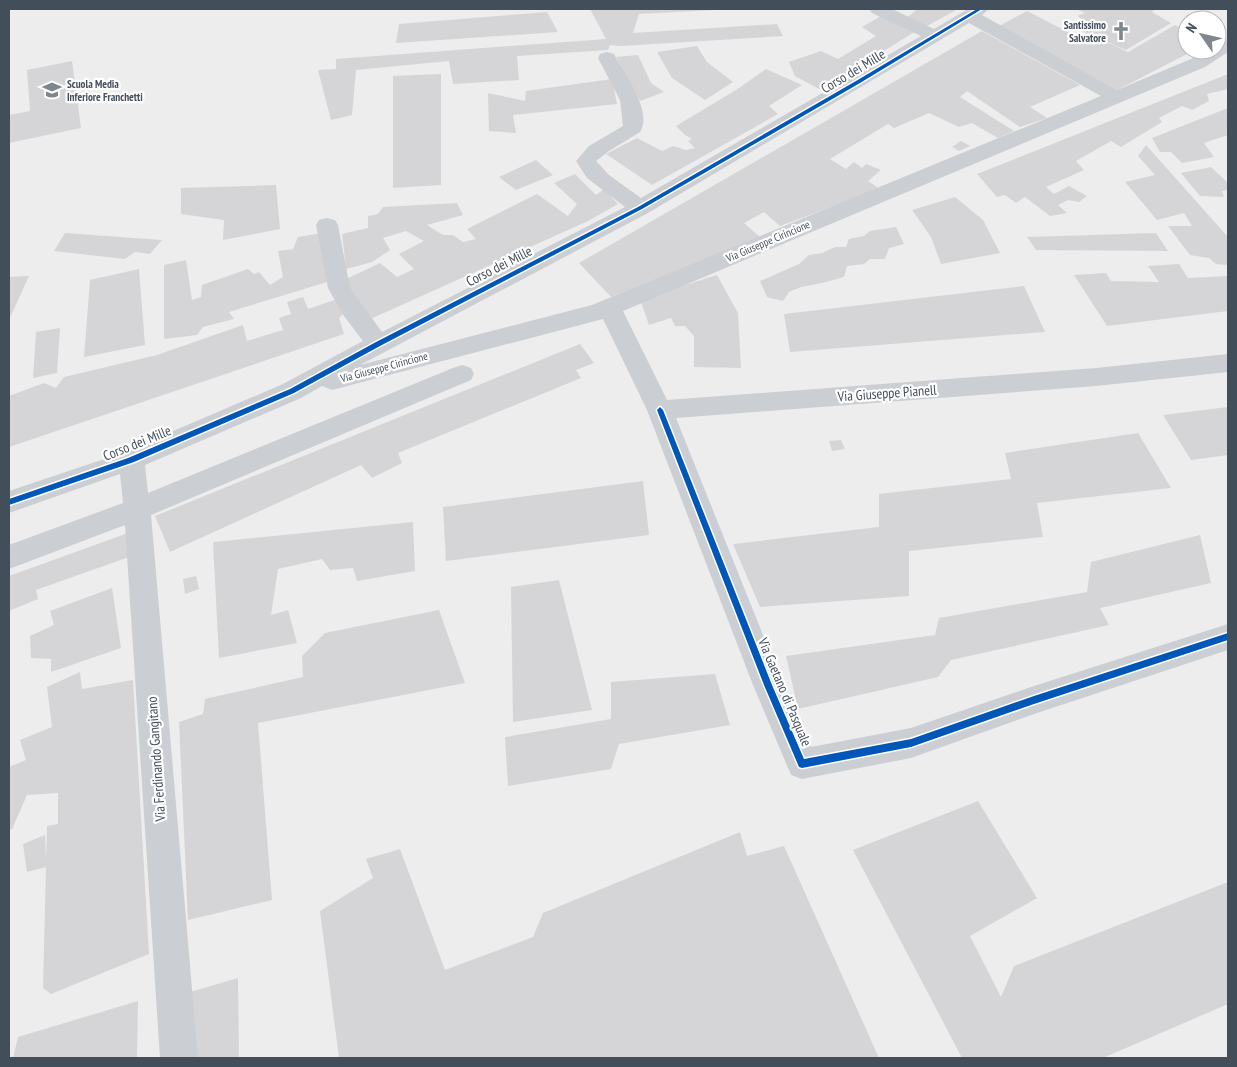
<svg xmlns="http://www.w3.org/2000/svg" width="1237" height="1067" font-family="'PT Sans Narrow',sans-serif">
<style>
.building{fill:#d5d5d7}
.lines{fill:none;stroke-linecap:round;stroke-linejoin:round}
.minor{fill:#cbced2;fill-rule:evenodd}
.cycleway-casing{stroke:#fff;stroke-width:3}
.cycleway{fill:#0057b8;fill-rule:evenodd}
.labels{text-anchor:middle;dominant-baseline:central;stroke-width:4.5;stroke-linejoin:round;paint-order:stroke}
.far-poi-label{font-size:11px;font-weight:bold;fill:#434e5b;stroke:#fff;text-anchor:end}
.far-street-label{font-size:11px;fill:#434e5b;stroke:#fff}
.street-label{font-size:14px;fill:#434e5b;stroke:#fff}
</style>
<rect width="100%" height="100%" fill="#eeeded"/>
<path class="building" d="M590,9H715V10L639,14L633,33L777,24L783,36L621,46L610,45L608,50L517,56L519,80L453,84L449,61L356,70L352,115L331,120L318,70L336,69V59L606,39Z
M912,9H958L927,26L907,18L916,10Z
M1076,9H1156L1152,12L1171,23L1126,50L1066,24L1084,20L1077,16L1085,13Z
M1027,11L1093,45L1105,41L1128,52L1175,25L1187,31V50H1195L1117,90L999,26Z
M547,12L558,32L396,43L399,24Z
M881,16L916,31L821,90L795,76L789,62L821,51L838,59L876,36L862,27Z
M982,31L1080,85L1030,107L1047,118L1020,127L967,91L960,97L1014,131L998,138L972,123L959,127L929,113L894,128L888,124L830,159L846,169L854,162L862,168L866,164L881,170L868,181L880,189L780,226L764,212L744,223L761,238L611,297L579,263Z
M697,46L707,62L733,82L705,100L672,78L657,52Z
M638,55L651,83L664,92L640,101L616,57Z
M72,61L81,128L9,143V115L30,111L27,70Z
M766,69L802,85L769,106L778,114L652,185L606,154L637,138L662,151L673,146L686,150L695,148L688,141L692,139L685,135L676,126L736,90Z
M441,74V185L393,188V76Z
M1228,74V89L1207,94L1209,101L1192,110L1182,106L1159,118L1162,122L1121,147L1111,141L1076,161L1084,170L1046,187L1054,194L1069,186L1087,196L1079,202L1068,200L1058,205L1067,213L1050,216L1025,197L1016,203L1005,195L997,197L977,174Z
M612,79L617,104L513,115L516,133L489,131L488,93L525,101L526,91Z
M1228,108V135L1204,143L1214,157L1182,163L1171,152H1160L1152,138Z
M961,141L970,146L959,151L952,147Z
M1146,145L1228,237V265L1216,264L1209,258L1190,255L1168,226H1192L1184,213L1157,220L1125,182L1155,175L1138,156Z
M536,160L553,175L516,190L499,177Z
M1211,167L1228,183V190L1222,191L1224,197L1200,196L1181,173Z
M575,174L596,195L604,189L618,204L588,221L366,321L344,280L380,263L397,277L414,269L399,254L424,241L406,231L383,238L390,250L372,262L346,269L342,234L368,228V216L378,214L383,207L457,203L463,215L427,225L443,235H453L463,242L476,239L467,229L537,194L568,216L577,204L554,183Z
M276,185L280,229L223,240L224,220L181,214V188Z
M955,197L983,220L1000,253L941,264L931,237L912,210Z
M896,227L904,244L889,248L885,259H870L864,264L847,266L844,277L822,283L801,287L789,292L783,301L767,297L760,281L799,264L809,255L822,253L835,247H846L849,239L864,236L870,231Z
M65,233L162,240L150,254L135,252L125,259L54,251Z
M322,233L327,282L229,312L234,319L203,327L197,335L164,339V265L186,260L192,300L201,297L202,285L248,269L254,274L259,272L270,285L283,277L278,251L293,249L298,237Z
M1156,233L1168,251L1036,250L1027,237Z
M1179,264L1188,278L1228,276V311L1107,326L1074,275L1106,273L1111,281L1159,282L1148,266Z
M139,269L145,345L84,357L90,280Z
M717,275L738,313L741,368L694,367V336L685,326H675L671,318L649,325L640,299Z
M29,276L9,320V277Z
M1024,286L1045,332L790,352L784,314Z
M303,297L308,309L337,299L344,313L339,318L344,334L9,447V396L44,383L56,388L64,377L157,355L243,325L247,341L283,330L279,318L291,314L287,302Z
M60,328L57,373L33,378L36,332Z
M580,344L594,363L576,370L581,378L398,453L402,463L372,478L361,465L170,552L155,516Z
M1228,407V455L1191,460L1163,415Z
M1138,433L1171,488L1037,503L1043,537L909,551V596L760,607L733,544L879,527V494L1011,479L1005,453Z
M841,440L845,449L832,451L829,441Z
M643,481L649,535L446,561L443,507Z
M413,522L415,571L357,581L353,568L330,570L322,559L278,569L271,615L288,610L297,643L219,658L213,542Z
M128,533L129,557L36,590L38,599L9,611V576Z
M1200,535L1211,583L1100,608L1109,625L951,660L938,677L798,709L786,656L935,635L939,618L1087,592L1091,562Z
M196,576L199,589L185,594L183,579Z
M559,580L592,710L513,722L511,587Z
M112,588L121,648L51,672V659L31,658L30,636L54,625L50,611Z
M439,610L465,683L258,723L272,900L188,920L179,722L203,714L205,699L303,677L302,656L325,633Z
M80,672L82,689L133,680L149,954L51,994L43,988L46,867L27,872L23,844L45,835L46,861L47,826L58,824V793L27,795L12,829L9,830V767L26,760L20,740L52,727L47,687Z
M715,674L730,725L619,744L611,769L508,786L505,737L611,719V682Z
M978,801L1037,898L970,936L1001,997L1014,966L1228,882V1004L1103,1058H962L853,850Z
M740,832L747,856L784,846L879,1058H339L320,911L373,878L366,859L400,849L445,970L533,937L543,913Z
M238,978L239,1058H192L190,992Z
M138,1001L137,1058H13L18,1037Z"/>
<g class="lines">
<path class="minor" d="M869,9H892L934,29L968,9H989L982,15L1117,90L1191,59L1206,50H1217V43L1228,39V52L1205,67L623,311L667,400L1096,368L1228,354V372L1096,386L676,418L783,685L811,747L911,728L1034,686L1228,624V650L1034,714L911,758L802,779L791,775L753,685L647,410L603,319L332,390L322,386L301,398L145,465L148,493L453,368L462,365L471,368L474,374L471,380L151,515L198,1058H160L125,525L9,569V545L123,503L120,474L9,513V491L122,453L283,384L363,341L344,316L328,288L316,225L319,220L327,218L335,220L338,225L350,288L382,332L625,207L587,178L576,161L589,146L623,126L620,100L598,58L600,54L607,52L614,54L616,58C626,75 653,113 640,132L609,151L596,161L609,175L641,198L921,36L872,13ZM969,23L1101,96L592,305L360,365L648,213Z"/>
<g class="cycleway-casing">
<path id="cycleway" d="M977,9H982L860,83L642,209L380,346L294,393L134,462L9,505V499L128,458L290,389L376,342L638,207L856,81Z
M660,407L663,410L772,685L804,759L911,739L1034,696L1228,633V640L1034,704L911,747L802,768L799,767L764,685L657,410Z"/>
</g>
<use href="#cycleway" class="cycleway"/>
</g>
<defs>
<g id="church-bare" transform="scale(1.5)"><path d="M-1.2-6h2.4v3.5h3.3v2.4h-3.3V6h-2.4V-.1h-3.3v-2.4h3.3Z" fill="#7f868e" stroke="#fff" stroke-width="2.5" paint-order="stroke"/></g>
<g id="school-bare" transform="scale(1.5)"><path d="M0-5L7-2L0 1L-7-2ZM-4 1L0 2.5L4 1V4Q0 6-4 4Z" fill="#7f868e" stroke="#fff" stroke-width="2.5" paint-order="stroke"/></g>
</defs>
<g fill-rule="evenodd">
<use href="#church-bare" x="1121" y="31"/>
<use href="#school-bare" x="52" y="90"/>
</g>
<g class="labels">
<g class="far-poi-label">
<text x="1106" y="25">Santissimo<tspan x="1106" dy="13">Salvatore</tspan></text>
<text x="67" y="84" text-anchor="start">Scuola Media<tspan x="67" dy="13">Inferiore Franchetti</tspan></text>
</g>
<g class="far-street-label">
<text transform="translate(768 241) rotate(-23)">Via Giuseppe Cirincione</text>
<text transform="translate(384 367) rotate(-15)">Via Giuseppe Cirincione</text>
</g>
<g class="street-label">
<text transform="translate(853 71) rotate(-31)">Corso dei Mille</text>
<text transform="translate(499 266) rotate(-27)">Corso dei Mille</text>
<text transform="translate(887 393) rotate(-4)">Via Giuseppe Pianell</text>
<text transform="translate(137 443) rotate(-22)">Corso dei Mille</text>
<text transform="translate(785 692) rotate(67)">Via Gaetano di Pasquale</text>
<text transform="translate(156 759) rotate(-94)">Via Ferdinando Gangitano</text>
</g>
</g>
<rect width="1237" height="1067" fill="none" stroke="#434e5b" stroke-width="20"/>
<g transform="translate(1202 35) rotate(304)"><circle r="24" fill="#ffffff" stroke="#b4b8bd"/>
<path d="M0-4L9 19L0 12L-9 19Z" fill="#7f868e"/>
<text y="-8" font-size="14" font-weight="bold" text-anchor="middle" fill="#434e5b">N</text>
</g>
</svg>
